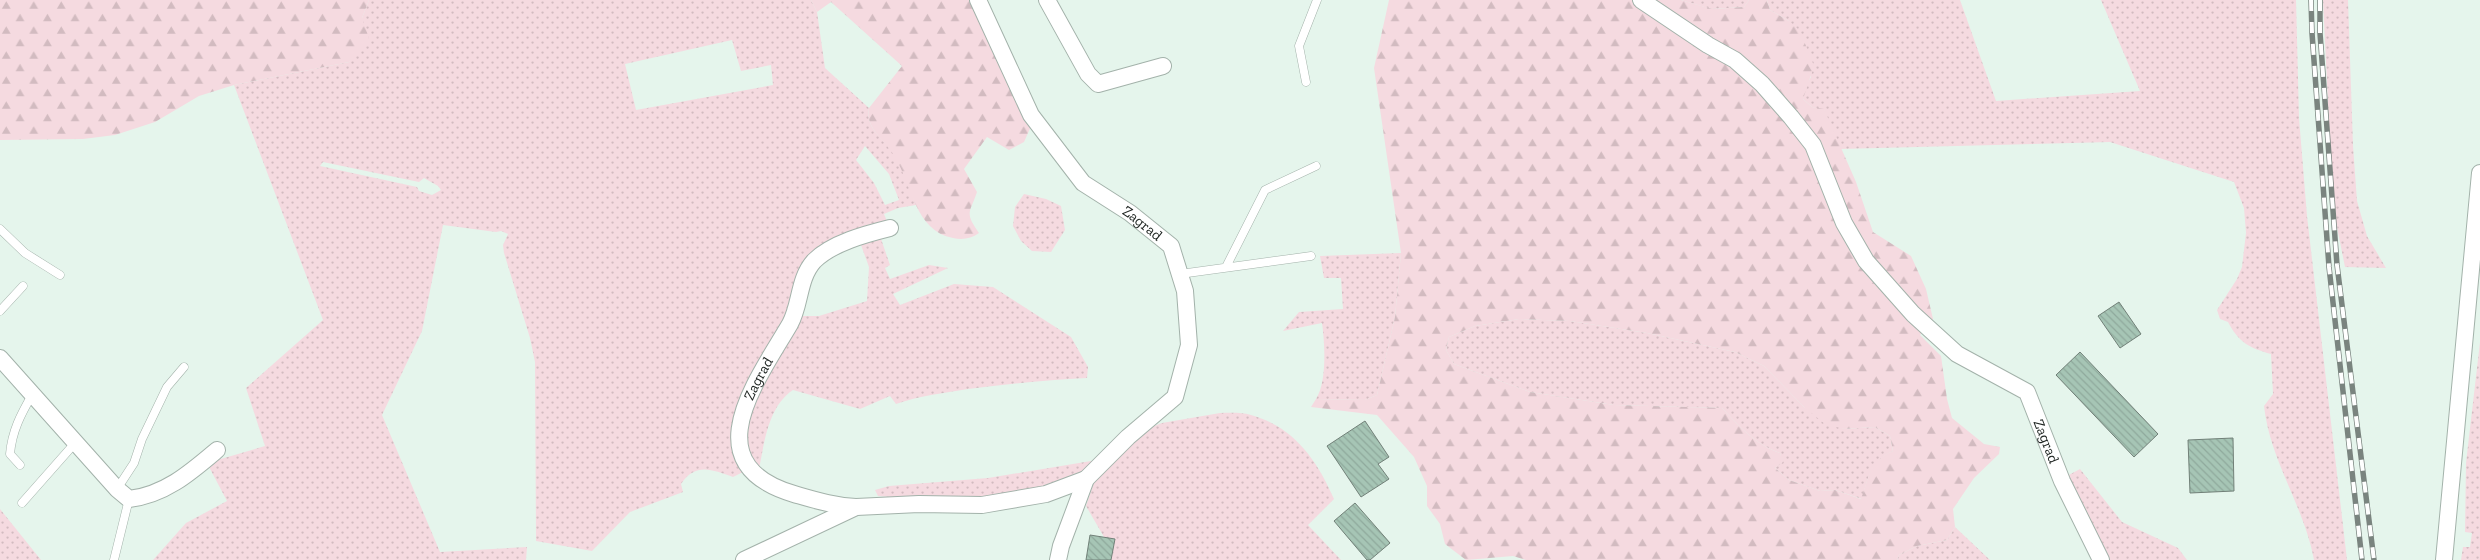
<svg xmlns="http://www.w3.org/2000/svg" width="2480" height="560" font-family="'Zilla Slab',serif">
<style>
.grass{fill:url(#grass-dots);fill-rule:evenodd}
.forest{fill:url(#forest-firs);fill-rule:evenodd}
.building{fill:url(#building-back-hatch);stroke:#718078}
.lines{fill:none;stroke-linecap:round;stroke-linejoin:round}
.service-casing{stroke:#a3b2aa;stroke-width:9}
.minor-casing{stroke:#a3b2aa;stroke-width:18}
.service{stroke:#fff;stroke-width:8}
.minor{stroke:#fff;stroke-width:16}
.rail-casing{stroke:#7a847f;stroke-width:5.5}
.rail{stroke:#fff;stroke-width:4;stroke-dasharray:11;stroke-linecap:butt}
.labels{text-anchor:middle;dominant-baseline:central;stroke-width:4;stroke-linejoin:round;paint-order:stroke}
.street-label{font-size:15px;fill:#212724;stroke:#fff}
</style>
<defs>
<pattern id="grass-dots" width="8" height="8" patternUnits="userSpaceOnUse" patternTransform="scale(1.25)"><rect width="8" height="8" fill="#f5dae0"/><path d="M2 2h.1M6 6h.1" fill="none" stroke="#d2bbc0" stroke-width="1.8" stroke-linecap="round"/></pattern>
<pattern id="forest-firs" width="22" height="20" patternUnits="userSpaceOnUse" patternTransform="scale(1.25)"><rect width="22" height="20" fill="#f5dae0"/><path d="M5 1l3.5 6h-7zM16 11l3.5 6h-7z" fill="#d2bbc0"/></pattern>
<pattern id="building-back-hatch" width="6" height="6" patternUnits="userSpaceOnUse" patternTransform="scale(1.25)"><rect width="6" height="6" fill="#a6c5b5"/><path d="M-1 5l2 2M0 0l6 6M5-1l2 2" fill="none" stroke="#8fa99c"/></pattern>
</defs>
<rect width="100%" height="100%" fill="#e5f5ec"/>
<path class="grass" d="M369,0H811L817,12L825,68L869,108C865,131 886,139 896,157C904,172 910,189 916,205L898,208L884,214L888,224L818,253L793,312L752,381L745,471L733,477C712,470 696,462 681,484L683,492L630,512L592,551L536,541L535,362L530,338L504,253L503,245L508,234L501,231L496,232L443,225L422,331L382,415L440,552L527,547L526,560H153L186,523L227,501L207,463L265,446L246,388L323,320L234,85L349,62L357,50L362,18ZM732,40L741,71L771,65L773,85L636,110L625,64ZM865,146L889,174L899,200L885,205L874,183L856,160ZM323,162L419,182L424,178L438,186L441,190L432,195L419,191L417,187L320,166Z
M1681,0H1749L1744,7L1711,9Z
M1767,0H1960L1996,101L2140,91L2101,0H2296L2299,118L2307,216L2347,560H2314C2304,506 2270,461 2264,406L2273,394L2271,354C2250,348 2239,343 2228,322L2220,319L2217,310L2237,279L2242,267L2246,233L2244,208L2234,182L2110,142L1840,149L1824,110L1812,107L1803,99L1804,89L1811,77L1789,21L1770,10Z
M2323,0H2348L2353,146L2357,201L2367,236L2386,268L2345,267L2333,207Z
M1024,194L1046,199L1061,206L1065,230L1051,252L1032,251L1021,241L1013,226L1015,207Z
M880,236L890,265L885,268L890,279L929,265L948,268L893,294L900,305L954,284L993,287L1071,337L1088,367L1087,378C1047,380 1008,384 968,389C943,393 919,396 896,404L890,396L860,409L793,390C767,407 764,446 758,474L742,442L750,405L801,316H819L867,301L869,267L861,245Z
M1401,253L1395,317L1377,395L1365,400L1316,399C1327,382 1325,344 1322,323L1283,331L1299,312L1343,309L1341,278H1324L1320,256Z
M1519,319L1570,321L1647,333L1735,352L1764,366L1804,407L1844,429L1875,427L1890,436L1893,451C1871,461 1868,477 1862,499L1835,490L1820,491L1789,480L1775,468L1782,462L1780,453C1755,444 1740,427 1722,408L1614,405L1530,392L1454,364L1446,350L1449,337L1475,326Z
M2480,342V560H2461L2463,547H2470L2472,533L2465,532L2466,463Z
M1220,413C1229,413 1241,412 1251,415C1294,427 1317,460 1334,499L1308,525L1341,560H1110L1111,549L1086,506L1096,476L1144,430L1162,423Z
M1097,460L1076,478L1047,490L953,502L878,496L875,490L889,486L988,478Z
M2080,469L2122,522L2178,548L2187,560H2105L2067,476Z
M0,509L41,560H0Z
M1955,527L1990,560H1897L1899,555L1917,546L1947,540Z"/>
<path class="forest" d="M0,0H369L362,18L369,38L349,62L234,85L199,96L155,122L115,135L83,139L0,140Z
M811,0H970L1032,124L1024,142L1009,150L987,137L964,169L977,192C970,213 964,212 979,233C971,239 962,240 953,238C915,231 912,185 895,157C885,139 865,130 869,108L902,66L831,2L817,12Z
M1389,0H1681L1712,9L1744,7L1749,0H1767L1770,10L1789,21L1800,31L1814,66L1803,99L1812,107L1824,109L1856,182L1873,232L1911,256L1926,289L1933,319L1920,335L1941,356L1947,399L1952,418L1984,444L2000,447L1999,454L1974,478L1953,509L1955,527L1947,540L1917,546L1899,555L1897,560H1526L1513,556L1466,560L1445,544L1440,524L1427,506V486L1414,457L1377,415L1311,407L1316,399L1365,400L1377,395L1395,317L1401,253L1374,68ZM1519,319L1570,321L1647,333L1735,352L1764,366L1804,407L1825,424L1844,429L1875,427L1890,436L1893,451C1868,462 1870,476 1861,499L1835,490L1820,491L1789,480L1775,468L1783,462L1780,453C1755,444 1740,427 1722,408L1614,405L1530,392L1454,364L1446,350L1449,337L1475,326Z"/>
<path class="building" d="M2119,302L2141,334L2120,348L2098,316Z
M2080,352L2158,434L2134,457L2056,375Z
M1365,421L1389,457L1378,464L1389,479L1361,497L1327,446Z
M2233,438L2234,491L2190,493L2188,440Z
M1355,503L1390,543L1370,560H1367L1334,521Z
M1090,535L1115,539L1111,560H1086Z"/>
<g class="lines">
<g class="service-casing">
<path id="service" d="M1306,82L1299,46L1317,0
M0,229L25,253L60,275
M1226,267L1265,190L1316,166
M1180,274L1311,256
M0,311L23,286
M20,465L10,454C12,431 21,414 32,395
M117,489L134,463L142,439L167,387L184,367
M22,503L75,443
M114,560L129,499"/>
</g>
<g class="minor-casing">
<g id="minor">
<path id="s1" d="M978,0L1031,115L1083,183L1130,213L1171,246L1185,291L1189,345L1175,397L1128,437L1086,479L1061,546L1058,560"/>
<path d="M1047,0L1088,74L1098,84L1163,66"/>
<path id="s2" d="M1641,0L1708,45L1735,60L1762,84L1791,117L1813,145L1844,223L1866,261L1913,314L1957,354L2027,392L2062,481L2101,560"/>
<path d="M0,358L117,489L129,499C165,495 191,472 217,450"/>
<path id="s3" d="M856,507C834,506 815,500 794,494C693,464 756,382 790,324C801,304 798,279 814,261C832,243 866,234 890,228"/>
<path d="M744,560L856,507L919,504L982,505L1046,494L1086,479"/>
<path d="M2444,560L2480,173"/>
</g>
</g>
<use href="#service" class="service"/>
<use href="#minor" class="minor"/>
<g class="rail-casing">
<path id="rail" d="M2311,0L2312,33L2329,267L2362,560
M2320,0V33L2337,265L2374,560"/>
</g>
<use href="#rail" class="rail"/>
</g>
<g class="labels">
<g class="street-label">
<text stroke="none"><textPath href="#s1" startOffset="284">Zagrad</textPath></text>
<text stroke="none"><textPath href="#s3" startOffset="211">Zagrad</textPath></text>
<text stroke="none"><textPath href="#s2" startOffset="618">Zagrad</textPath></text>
</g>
</g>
</svg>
